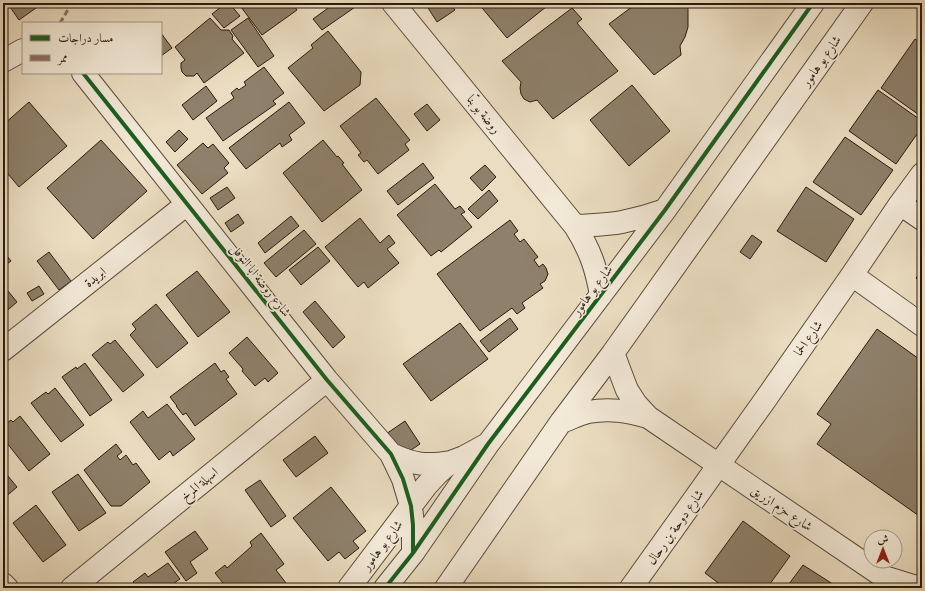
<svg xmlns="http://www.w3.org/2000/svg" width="925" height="591" font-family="'IM FELL French Canon',Amiri,serif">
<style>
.building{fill:#8e806b;stroke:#2a1b0e}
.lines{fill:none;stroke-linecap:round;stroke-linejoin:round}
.minor-casing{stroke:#5a4c3b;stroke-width:24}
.minor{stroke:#f2e9d7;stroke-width:22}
.quiet{stroke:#8d6e63;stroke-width:3;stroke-dasharray:6 3;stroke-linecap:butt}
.cycleway-casing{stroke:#f2e9d7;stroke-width:6}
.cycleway{stroke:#1b5e20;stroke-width:4}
.labels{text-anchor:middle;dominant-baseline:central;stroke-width:3.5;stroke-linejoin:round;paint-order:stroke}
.street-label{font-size:13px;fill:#2a1b0e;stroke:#f2e9d7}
</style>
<rect width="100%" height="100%" fill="#ebddc1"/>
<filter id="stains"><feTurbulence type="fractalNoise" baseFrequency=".005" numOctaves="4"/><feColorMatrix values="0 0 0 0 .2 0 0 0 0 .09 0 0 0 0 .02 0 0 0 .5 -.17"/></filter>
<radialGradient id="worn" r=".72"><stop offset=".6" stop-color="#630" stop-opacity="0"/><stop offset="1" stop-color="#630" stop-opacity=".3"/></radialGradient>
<path class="building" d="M9,3H43L19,20L8,4Z
M226,3H229L240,16L224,28L212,14Z
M238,3H292L297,10L262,35Z
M335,3H356L358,5L322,30L313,19Z
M425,3H450L455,10L437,22Z
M478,3H551L507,38Z
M602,3H610L605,7Z
M637,3H688V27L685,37L680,46L681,55L654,75L609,24Z
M572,8L582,19L577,23L618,71L553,119L537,100L530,102L524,99L521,94L520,88L521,82L502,61Z
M210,18L221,30H229L233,36L232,39L244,53L204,83L197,73L194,76H186L182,72L181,68V63L185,60L175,47Z
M248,18L274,56L258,67L231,30Z
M328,31L361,72L360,85L324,111L288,68L313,48L311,45Z
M161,33L172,48L161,56Z
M915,39L922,44V117L881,88Z
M264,67L284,93L273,101L276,104L223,141L206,118L234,98L231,93L237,88L239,90L246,85L244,82Z
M632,85L670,131L629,166L590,120Z
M206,86L217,101L193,120L182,105Z
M878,90L922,121V127L896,164L849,131Z
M376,98L410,140L405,144L409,150L378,174L367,160L364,162L358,155L361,153L340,126Z
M29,102L67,146L19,187L3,168V125Z
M289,102L305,123L289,135L292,140L282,147L280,143L246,169L229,148Z
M427,104L440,120L427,131L414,114Z
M179,130L188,139L175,152L166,142Z
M845,137L893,170L861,215L813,182Z
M101,140L147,191L93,239L47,188Z
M323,140L337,157L338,156L344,163L342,164L362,190L322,222L283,173Z
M203,143L208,148L213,144L229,163L224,168L228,173L202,194L177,165Z
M423,163L434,178L398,205L387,191Z
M485,165L496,177L482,191L470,178Z
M435,184L455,209L460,206L465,212L461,214L472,227L441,252L439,250L431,256L397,215Z
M227,187L235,198L218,210L210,198Z
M806,187L854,219L826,262L777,231Z
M489,190L498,201L478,219L468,209Z
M238,214L244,223L231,232L225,223Z
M291,216L299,226L265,253L258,243Z
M360,218L380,243L389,235L395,243L387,249L399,263L368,288L364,282L358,287L325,247Z
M510,220L518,231L514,234L520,242L524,239L538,257L534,260L539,267L543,264L546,268L548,274L545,281L540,284L543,288L522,303L525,308L517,314L512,308L480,331L437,274Z
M304,230L316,244L276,277L264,263Z
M752,235L762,242L750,259L740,252Z
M318,247L330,261L301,285L289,270Z
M3,251L11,261L3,267Z
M49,252L71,281L59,290L37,261Z
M922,270V283L916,278Z
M197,271L230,312L198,337L166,295Z
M3,285L17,302L3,314Z
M39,286L44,294L32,301L27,293Z
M315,301L345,337L333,348L303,312Z
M156,304L188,343L157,368L130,335L136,329L132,324Z
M510,318L518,329L489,352L480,341Z
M460,323L488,359L431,401L403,364Z
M877,329L922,361V518L817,444L831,424L817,414Z
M247,337L278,373L268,382L265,378L255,386L242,371L243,369L229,353Z
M115,340L144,375L123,392L92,355L108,342L110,344Z
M85,363L112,400L90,416L62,377L76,367L77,369Z
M215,363L221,372L224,370L229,377L226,379L237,394L195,426L186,413L183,415L176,406H177L170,397Z
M55,388L84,425L61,442L31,403L46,392L48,394Z
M167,404L195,439L173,456L170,451L159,460L130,422L143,411L148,418Z
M20,416L50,454L29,471L3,438V426L11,420L13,422Z
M405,421L420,444L402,456L386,434Z
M315,436L328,453L296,477L283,460Z
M116,444L122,452L117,456L120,460L126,455L133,465L136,463L150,482L121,506H111L84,470Z
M3,470L17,487L3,499Z
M78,474L106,513L79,531L52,492Z
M260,480L286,516L271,527L245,490Z
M331,487L366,531L353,541L359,548L345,559L339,552L328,561L293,518Z
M36,505L66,545L43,562L13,523Z
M743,521L790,556L767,588H725L705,573Z
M195,531L208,549L190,562L197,573L186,581L165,552Z
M261,533L284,564L276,570L286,583L279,588H218V587L223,583L215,573L225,565L227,568L252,546L250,542Z
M168,563L180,579L167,588H138L133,582L145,573L148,577Z
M803,565L839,588H786Z
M127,583L131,588H119Z
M188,584L191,588H183Z
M199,584L202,588H194Z"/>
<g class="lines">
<g class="minor-casing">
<path id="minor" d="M393,3L575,226C590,250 596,267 601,295
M3,61L23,50
M83,73L327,380L391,454L403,479L411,506L413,525V553
M900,204L922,219
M575,226C591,225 607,225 622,222C637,219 651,215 665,210
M852,275L922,325
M3,350L187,204
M613,353L627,390L636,404L648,417L884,577L913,586L922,587
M561,422C570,419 579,414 588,412C610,408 627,411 648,417
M391,454C414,465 426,466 451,462
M3,584L7,588
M72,588L327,380
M349,588L426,486L437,474L451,462L464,457L486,445
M385,588L413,553L488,444L665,210L813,3
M446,588L561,422L613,353L862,3
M631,588L765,400L852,275L900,204L922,174"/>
</g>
<use href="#minor" class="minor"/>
<path class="quiet" d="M60,23L72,3"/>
<g class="cycleway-casing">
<path id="cycleway" d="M83,73L327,380L391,454L403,479L411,506L413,525V553
M385,588L413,553L488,444L665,210L813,3"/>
</g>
<use href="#cycleway" class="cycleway"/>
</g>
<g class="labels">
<g class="street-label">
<text transform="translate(821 61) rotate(-55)">شارع بو هامور</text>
<text transform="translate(484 114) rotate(51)">روضة بو بنّا</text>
<text transform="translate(95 277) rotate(-38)">ابريدة</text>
<text transform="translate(261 280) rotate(52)">شارع روضة ابا النوفل</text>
<text transform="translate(592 290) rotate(-53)">شارع بو هامور</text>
<text transform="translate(808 338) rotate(-55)">شارع الحما</text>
<text transform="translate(199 484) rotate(-39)">اسهلة المرخ</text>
<text transform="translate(782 508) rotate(34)">شارع حزم ازريق</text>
<text transform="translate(675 527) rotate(-55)">شارع دوحة بن رحال</text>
<text transform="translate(382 545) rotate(-53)">شارع بو هامور</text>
</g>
</g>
<rect width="925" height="591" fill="none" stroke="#ebddc1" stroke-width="16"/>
<rect x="4" y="4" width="917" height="583" fill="none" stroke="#2a1b0e" stroke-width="2"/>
<rect x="8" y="8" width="909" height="575" fill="none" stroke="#2a1b0e"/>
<rect x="22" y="22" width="140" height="52" fill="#f2e9d7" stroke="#a29787"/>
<rect x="30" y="35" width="20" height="6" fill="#1b5e20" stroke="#a29787"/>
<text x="58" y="42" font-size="12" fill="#2a1b0e">مسار دراجات</text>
<rect x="30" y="55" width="20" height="6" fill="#8d6e63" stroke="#a29787"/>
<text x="58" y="62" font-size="12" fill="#2a1b0e">ممر</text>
<g transform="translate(883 549)"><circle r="19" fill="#f2e9d7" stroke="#a29787"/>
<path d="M0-3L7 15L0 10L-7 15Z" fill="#8f2418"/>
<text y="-6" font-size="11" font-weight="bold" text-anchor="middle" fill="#2a1b0e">ش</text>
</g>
<rect width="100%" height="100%" filter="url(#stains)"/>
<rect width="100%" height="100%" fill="url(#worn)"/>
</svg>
